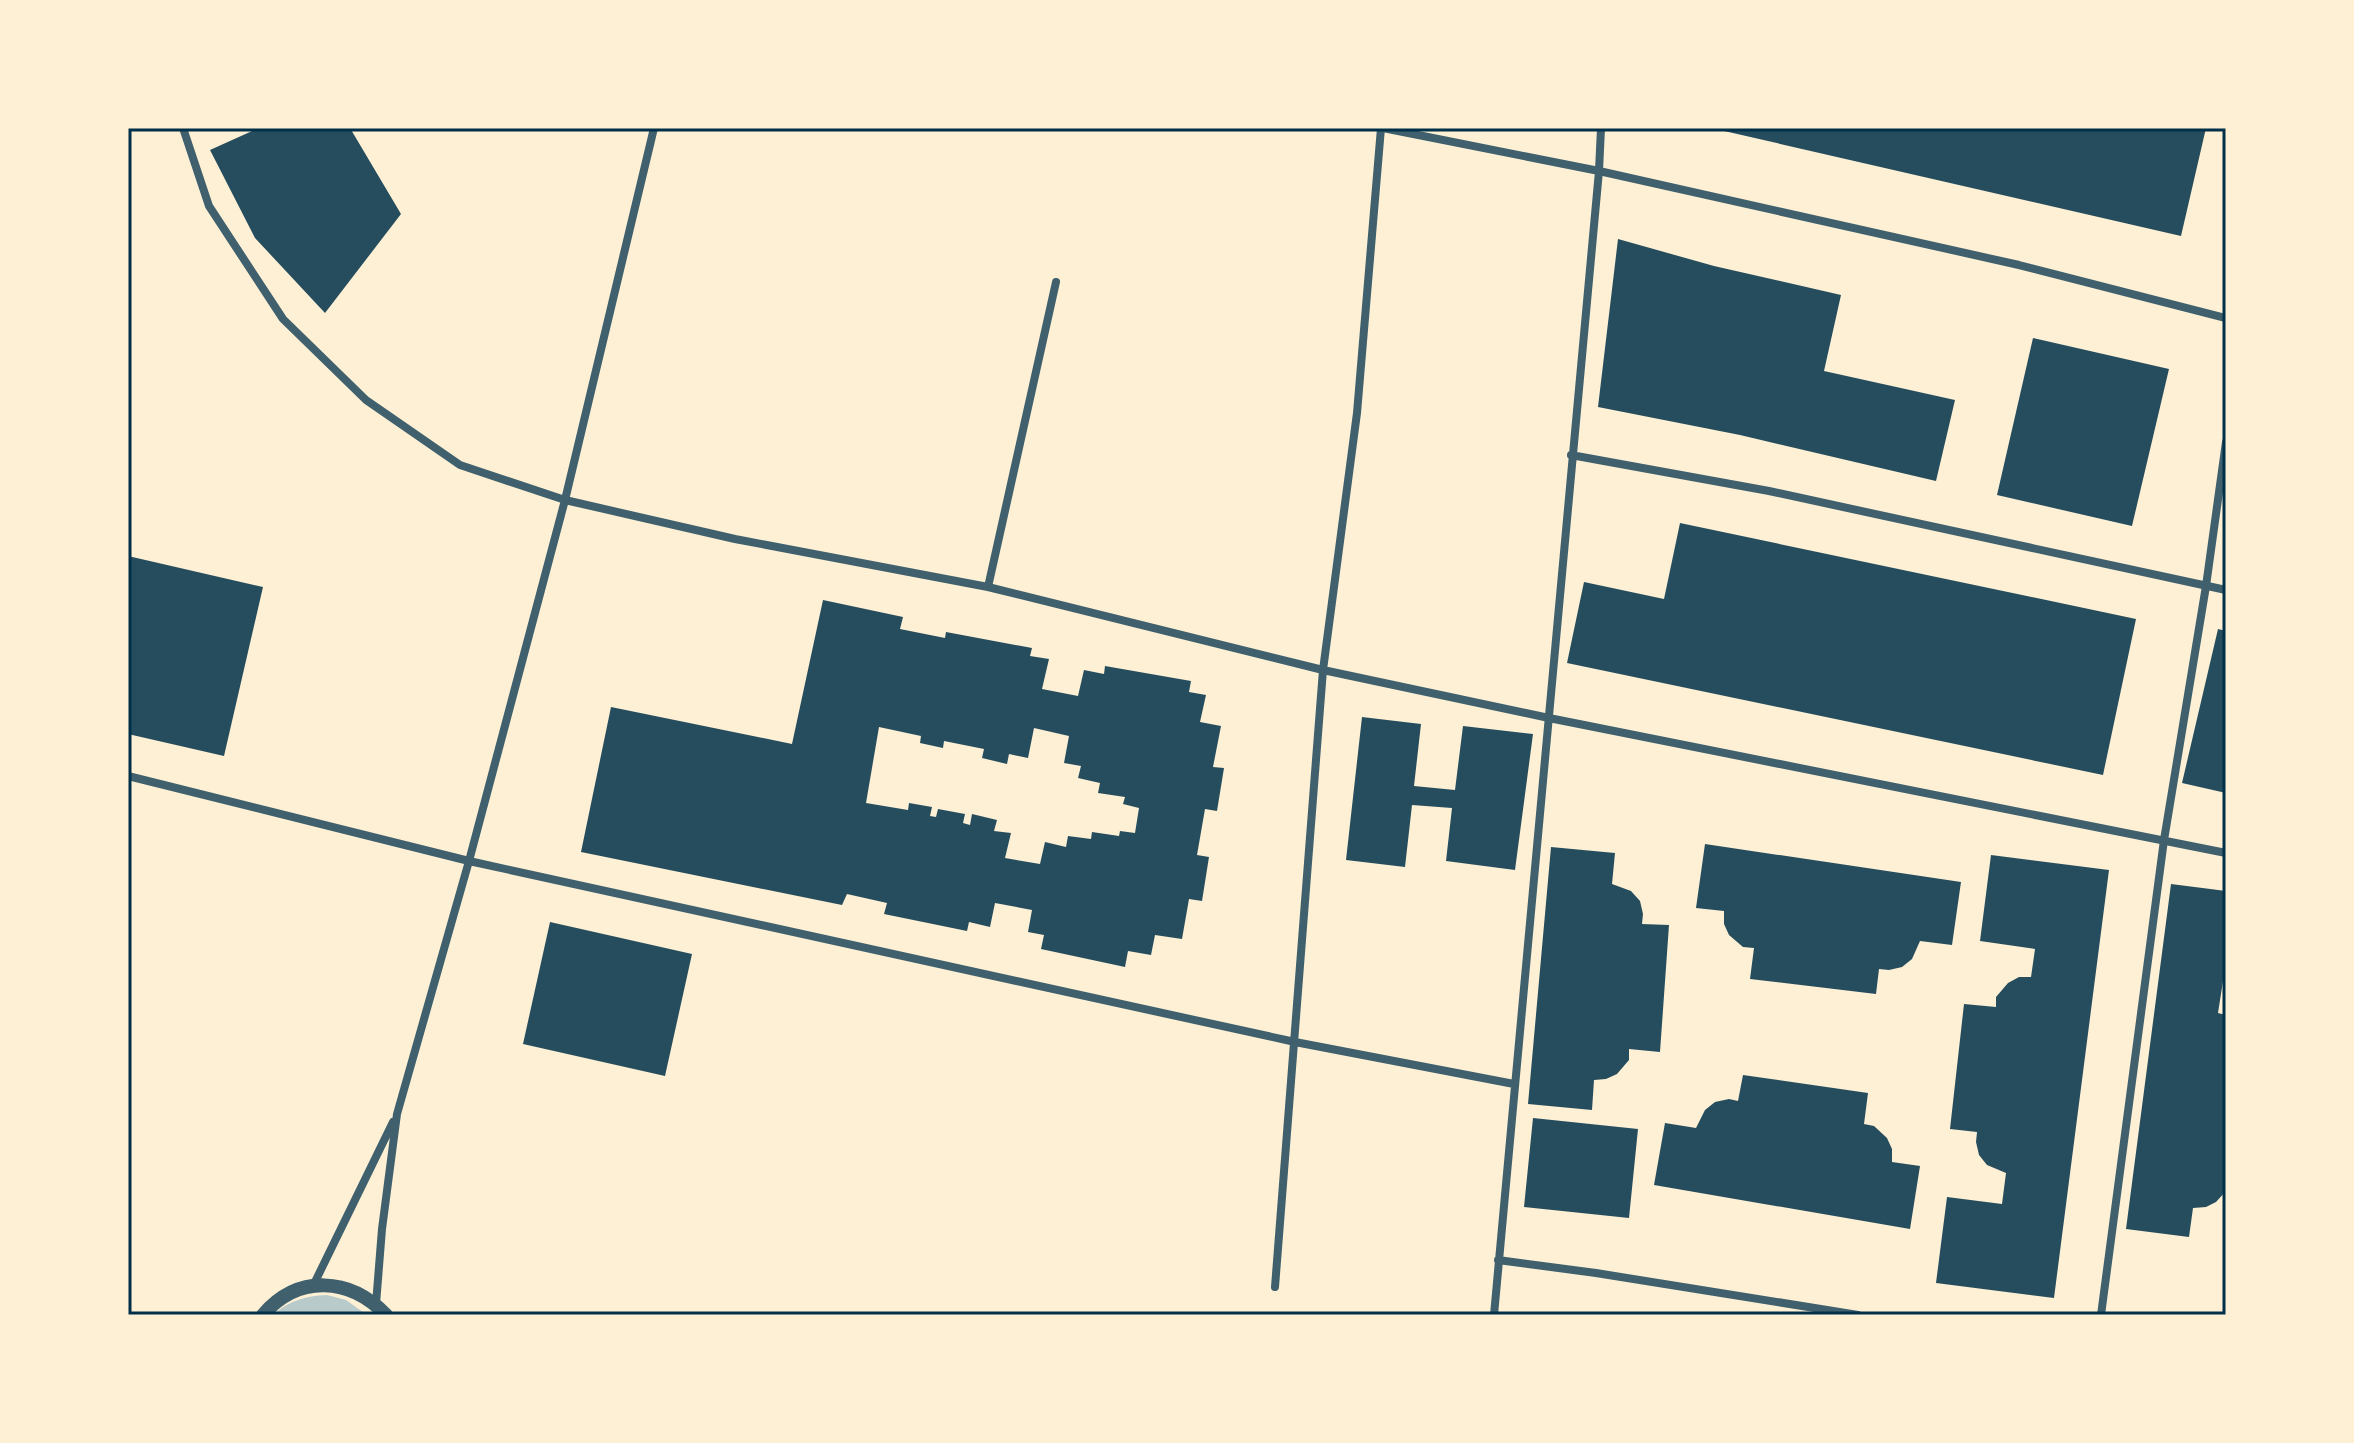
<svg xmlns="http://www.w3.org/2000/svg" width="2354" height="1443" font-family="Raleway,sans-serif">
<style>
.green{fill:#b9caca}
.building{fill:#264d5e;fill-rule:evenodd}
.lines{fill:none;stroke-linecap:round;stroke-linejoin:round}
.minor{stroke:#3f606c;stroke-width:8}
.tertiary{stroke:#3f606c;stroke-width:14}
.neatline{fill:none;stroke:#003049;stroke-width:3}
</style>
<rect width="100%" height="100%" fill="#fdf0d5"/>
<path class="green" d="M327,1295L346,1300L367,1315H272C290,1301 304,1296 327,1295Z"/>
<path class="building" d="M259,128H350L401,214L325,313L255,238L210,150Z
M1711,128H2206L2181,236Z
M1618,239L1714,266L1841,295L1824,371L1955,400L1936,481L1740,435L1598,407Z
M2033,338L2169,369L2132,526L1997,495Z
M1680,523L2136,619L2103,775L1567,663L1584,582L1664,599Z
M128,556L263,587L224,756L128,734Z
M823,600L903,617L900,629L945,638L946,632L1032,648L1030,656L1049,659L1042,689L1078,696L1084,670L1104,674L1105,666L1191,681L1189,692L1206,695L1200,722L1221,726L1213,767L1224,768L1217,811L1205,809L1197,855L1209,857L1202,901L1189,899L1182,939L1155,935L1151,955L1128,951L1125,967L1041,949L1044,935L1028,932L1032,910L995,903L990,927L969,922L967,931L884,914L887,903L847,894L842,905L581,852L611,707L792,744ZM879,727L921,736L920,743L943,748L944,741L984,749L982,758L1007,764L1009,754L1028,758L1034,728L1069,736L1064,763L1081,766L1078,778L1100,783L1098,793L1125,797L1123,804L1139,808L1135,833L1120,831L1119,836L1092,832L1091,839L1068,836L1066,847L1045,842L1040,864L1005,858L1011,833L994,831L997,820L972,814L970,825L963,823L965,814L938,809L936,817L930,816L932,807L909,803L908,810L866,803Z
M2218,629L2226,631V793L2182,783Z
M1362,717L1421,724L1414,786L1455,790L1463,726L1533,734L1515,870L1446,861L1452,808L1412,805L1405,867L1346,860Z
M1705,844L1961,882L1952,945L1920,941L1912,959L1902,967L1889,970L1879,969L1876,994L1750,979L1754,948L1743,947L1729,935L1724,924V911L1696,908Z
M1551,847L1615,853L1612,884L1631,891L1640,901L1643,914L1642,924L1669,925L1660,1052L1629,1049V1060L1617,1074L1606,1079L1594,1080L1592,1110L1528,1104Z
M1991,855L2109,870L2054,1298L1936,1283L1947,1197L2002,1204L2006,1173L1987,1165L1979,1155L1976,1142L1977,1132L1950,1129L1964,1004L1996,1007V997L2008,983L2019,977H2031L2035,949L1980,941Z
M2171,884L2226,891V981H2223L2218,1013L2226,1015V1191L2216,1202L2206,1207L2193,1208L2189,1237L2126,1229Z
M550,922L692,954L665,1076L523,1044Z
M1743,1075L1868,1093L1864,1124L1874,1126L1887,1138L1892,1149V1162L1920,1166L1910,1229L1654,1185L1665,1123L1696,1128L1705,1110L1715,1102L1729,1099L1738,1101Z
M1533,1118L1638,1129L1629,1218L1524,1207Z"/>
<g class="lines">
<path class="minor" d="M183,128L209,206L283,319L366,400L460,465L565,500L735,539L988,587L1323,670L1549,718L2226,853
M1383,128L1599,171L2019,265L2226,318
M1571,455L1769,491L2226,590
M988,587L1056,282
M128,776L469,861L1295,1042L1514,1084
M1498,1260L1596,1273L1858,1315
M313,1286L393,1122
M1275,1287L1323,670L1357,413L1381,128
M376,1304L382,1229L397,1114L469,861L565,500L654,128
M1494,1315L1599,171L1601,128
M2101,1315L2164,840L2206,586L2226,442"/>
<path class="tertiary" d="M263,1315C298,1274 350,1277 386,1315"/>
</g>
<rect width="2354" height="1443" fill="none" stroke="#fdf0d5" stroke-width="260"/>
<rect x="130" y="130" width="2094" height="1183" class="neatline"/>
</svg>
